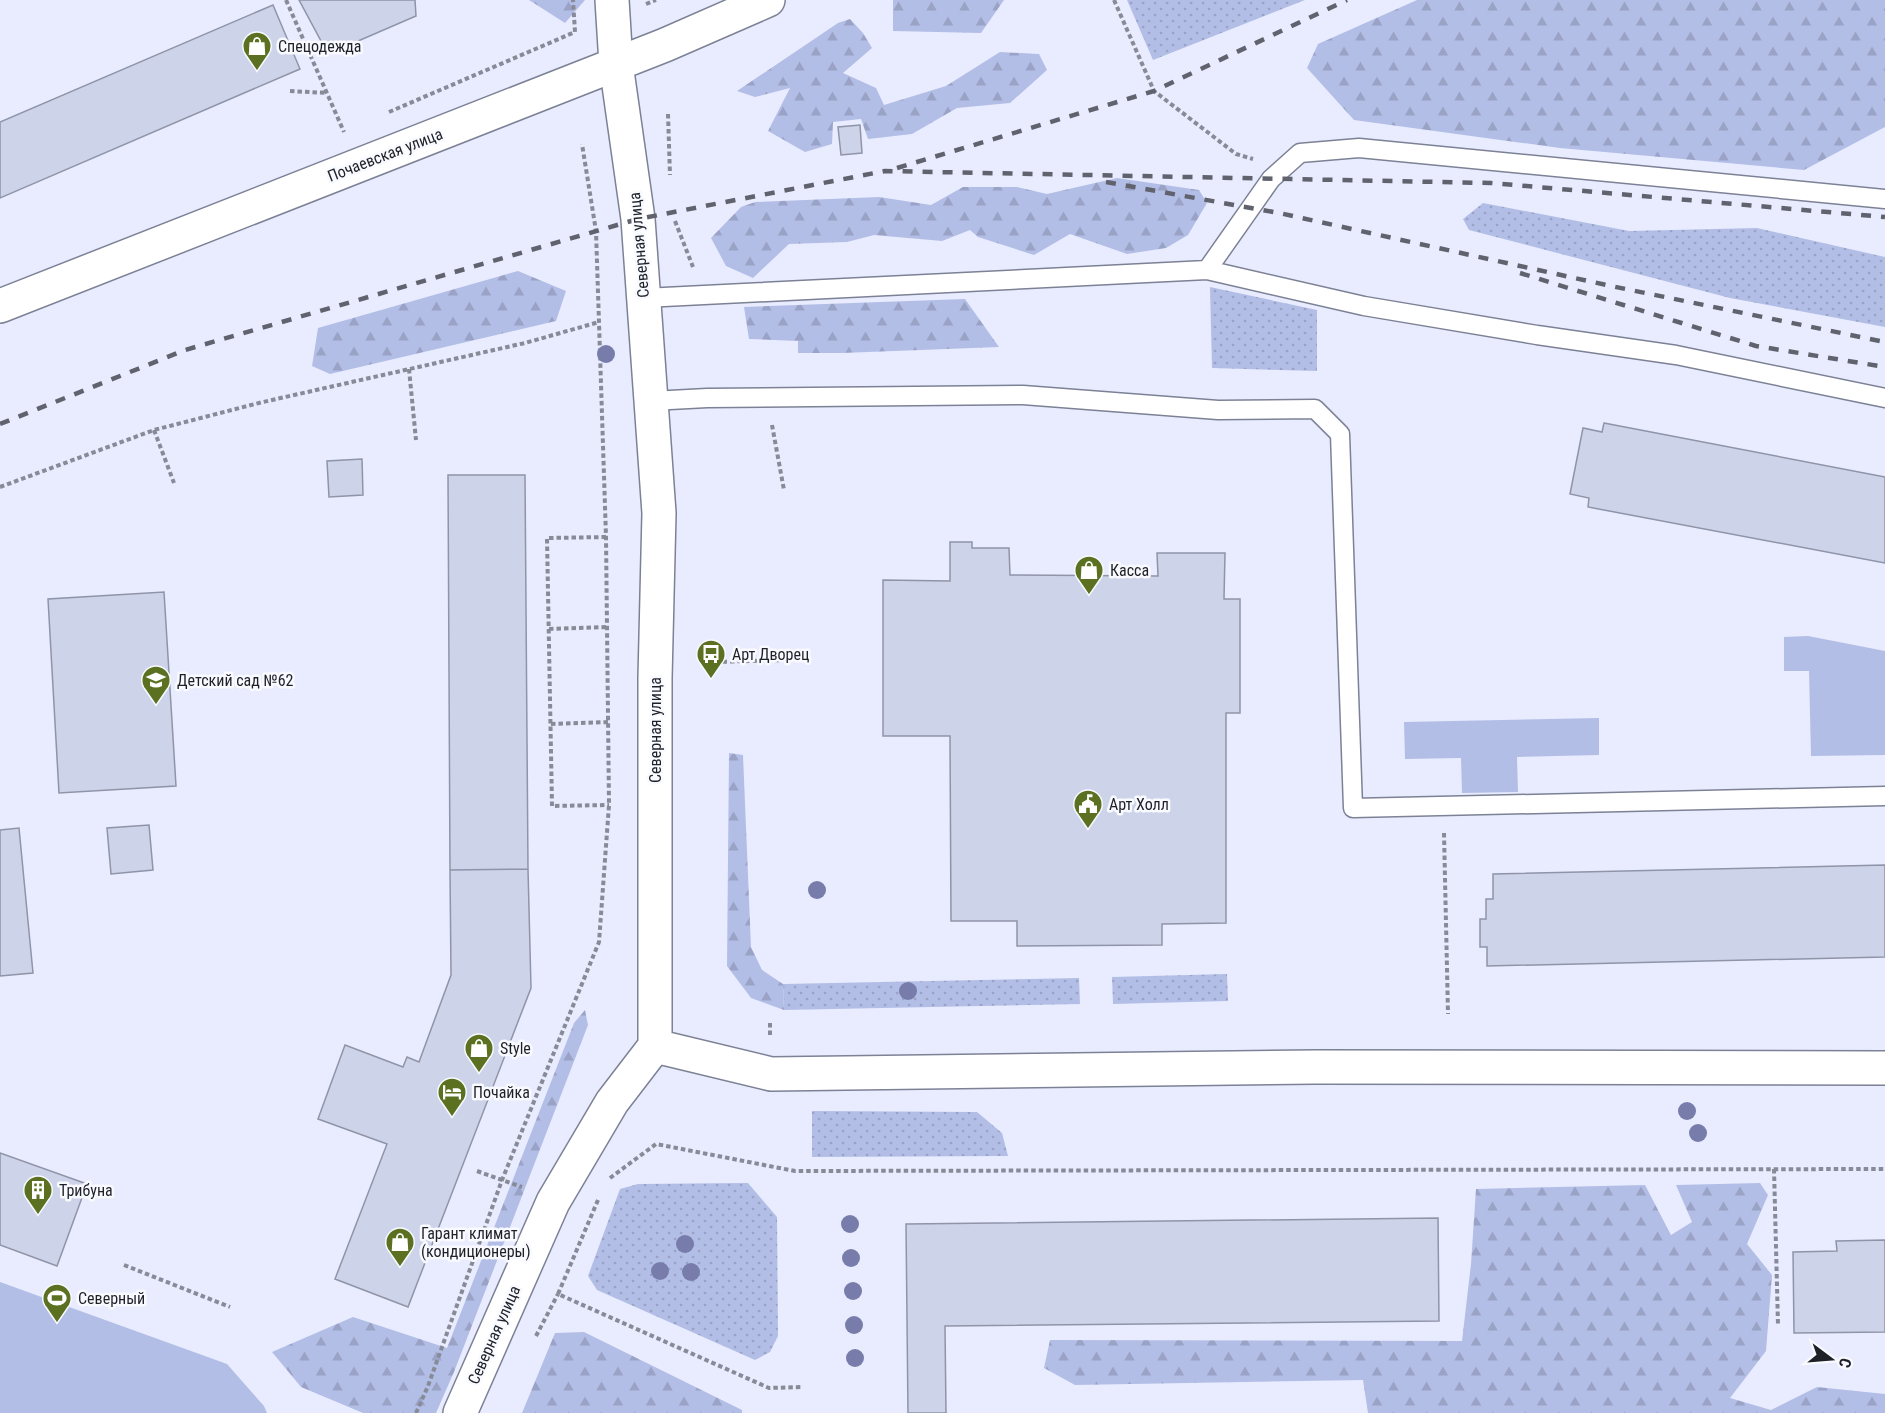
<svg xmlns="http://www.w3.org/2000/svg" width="1885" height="1413" font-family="'Roboto Condensed',sans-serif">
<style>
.grass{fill:url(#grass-dots)}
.forest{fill:url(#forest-firs)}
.park{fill:#b3bee7}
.building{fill:#cdd3e9;stroke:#8f94a9;stroke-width:1.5}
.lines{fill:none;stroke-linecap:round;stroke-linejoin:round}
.lane-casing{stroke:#7c8195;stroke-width:21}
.street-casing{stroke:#7c8195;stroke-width:36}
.secondary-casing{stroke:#7c8195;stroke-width:36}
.path{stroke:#878a97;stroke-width:4;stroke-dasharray:4.5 3;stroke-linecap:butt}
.lane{stroke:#fff;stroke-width:18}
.street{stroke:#fff;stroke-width:33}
.secondary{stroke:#fff;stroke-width:33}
.rail{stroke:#60626e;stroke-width:4.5;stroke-dasharray:10 10;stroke-linecap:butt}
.tree{fill:#787caa}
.labels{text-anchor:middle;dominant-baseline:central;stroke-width:5;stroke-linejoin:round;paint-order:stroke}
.poi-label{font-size:16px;fill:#1e2028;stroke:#f9faff;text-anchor:start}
.street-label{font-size:16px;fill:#1e2028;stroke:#f9faff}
</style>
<defs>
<pattern id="grass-dots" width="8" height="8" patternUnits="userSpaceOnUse" patternTransform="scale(1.5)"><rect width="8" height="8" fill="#b3bee7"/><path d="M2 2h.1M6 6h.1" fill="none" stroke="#9aa3c6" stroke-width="1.8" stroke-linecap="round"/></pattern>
<pattern id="forest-firs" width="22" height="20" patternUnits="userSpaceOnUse" patternTransform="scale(1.5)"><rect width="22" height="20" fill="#b3bee7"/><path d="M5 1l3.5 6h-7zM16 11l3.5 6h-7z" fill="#9aa3c6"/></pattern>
</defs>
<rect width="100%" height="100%" fill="#e8ecfe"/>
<path class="grass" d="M1127,0H1305L1153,60Z
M1483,203L1629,231L1757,228L1885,257V327L1730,298L1469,230L1463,219Z
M1210,287L1317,310V371L1212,368Z
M1227,974L1228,1001L1113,1004L1112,977Z
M1079,978L1080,1004L784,1010L783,984Z
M812,1111L977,1112L1002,1133L1008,1156L812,1157Z
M748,1183L777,1217L778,1336L770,1352L755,1360L597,1290L588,1276L620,1189L638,1184Z"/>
<path class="forest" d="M529,0H585L565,23Z
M893,0H1004L981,33L893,31Z
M1417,0H1885V127L1804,170L1560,148L1354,120L1307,68L1318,44Z
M850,19L863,33L872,48L843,73L876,88L884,105L946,86L1000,52L1039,54L1047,70L1010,103L957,108L912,134L868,139L861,119L833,122L832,144L805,152L768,131L790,88L755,97L737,91L838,23Z
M1117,178L1199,190L1207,203L1188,235L1166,248L1127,254L1070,234L1034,255L978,237L970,230L942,241L874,235L847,242L789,244L753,278L726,266L711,238L741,207L755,202L879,197L931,205L963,187H1017L1047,194Z
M518,271L566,291L556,321L330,374L312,366L318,328Z
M965,299L999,347L842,353H798V341L749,339L744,307Z
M729,753L743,755L751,947L762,970L783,984L784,1010L751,998L727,966Z
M585,1010L588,1025L454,1372L436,1413H363L301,1387L272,1352L353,1317L447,1348L574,1023Z
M1760,1183L1768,1195L1747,1244L1772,1275L1766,1351L1730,1398L1771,1410L1817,1387L1885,1394V1413H1368L1363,1380L1075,1385L1044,1368L1050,1340L1462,1341L1471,1264L1476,1189L1645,1185L1671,1235L1692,1222L1676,1185Z
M584,1332L742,1410V1413H522L555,1333Z"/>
<path class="park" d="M1808,636L1885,651V755L1811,756L1809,671H1784V637Z
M1599,718V755L1517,757L1518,792L1462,793L1461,758L1405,759L1404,722Z
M0,1282L227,1364L264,1406L267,1413H0Z"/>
<path class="building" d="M299,0H415L416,16L328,54Z
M273,5L300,69L0,198V122Z
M860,125L862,153L841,155L838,127Z
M1604,423L1885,477V563L1588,507L1589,498L1570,494L1583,428L1602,432Z
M362,459L363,495L329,497L327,461Z
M448,475H525L528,869L450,870Z
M950,542H972V548H1009L1010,575L1158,576L1157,553H1225L1224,599H1240V713H1226V923L1162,924V945L1017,946V921H951L950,736H883V580L950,581Z
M164,592L176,786L59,793L48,599Z
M149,825L153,870L111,874L107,828Z
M19,828L33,973L0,976V830Z
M1885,865V957L1487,966V947H1480V919H1486V899H1493V874Z
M528,869L531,988L408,1307L335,1279L387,1144L318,1119L345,1045L403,1067L407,1057L419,1062L451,975L450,870Z
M0,1153L87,1184L57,1266L0,1245Z
M1438,1218L1439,1321L945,1326L946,1413H908L906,1224Z
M1885,1240V1332L1794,1333L1793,1252L1837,1251L1836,1241Z"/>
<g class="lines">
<g class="lane-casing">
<path id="lane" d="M1207,270L1271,179L1300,153L1359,148L1885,199
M644,298L1207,270L1364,306L1537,335L1676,355L1885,398
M651,401L707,398L1023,395L1218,410L1315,409L1340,434L1353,808L1885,796"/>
</g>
<g class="street-casing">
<path id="street" d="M655,1046L771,1074L1315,1067L1885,1068
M460,1413L553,1202L612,1102L655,1046V678L659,513L638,219L616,64"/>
</g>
<g class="secondary-casing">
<path id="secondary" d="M612,0L616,64
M0,306L665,45L768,0"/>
</g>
<path class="path" d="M286,0L344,132
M1114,0L1154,91L1236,154L1253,159
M646,4L656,0
M290,91L327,93
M389,112L575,32L573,0
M668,114L670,175
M675,221L693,267
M409,369L416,440
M772,425L784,490
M154,430L174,483
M0,487L154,430L263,402L525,343L599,322
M606,537L547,538L552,806L609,805
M549,629L607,627
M715,662L786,660
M551,724L608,722
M1444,833L1448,1014
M770,1023V1037
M1774,1169L1778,1325
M477,1171L522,1187
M610,1178L656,1144L795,1171L1885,1169
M598,1200L558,1294L769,1388L803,1387
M124,1265L230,1307
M536,1336L558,1294
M416,1413L428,1386L502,1180L599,942L609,805L606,537L596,231L582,144"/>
<use href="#lane" class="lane"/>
<use href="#street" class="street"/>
<use href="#secondary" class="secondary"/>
<path class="rail" d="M897,168L1154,91L1347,0
M1106,182L1279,213L1611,286L1885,342
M1520,273L1756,346L1885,367
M0,424L185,350L638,219L885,171L1491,183L1885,217"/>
</g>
<g class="tree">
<circle cx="606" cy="354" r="9"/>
<circle cx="817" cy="890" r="9"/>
<circle cx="908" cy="991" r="9"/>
<circle cx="1687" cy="1111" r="9"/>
<circle cx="1698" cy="1133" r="9"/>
<circle cx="850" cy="1224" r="9"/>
<circle cx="685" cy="1244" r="9"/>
<circle cx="851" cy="1258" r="9"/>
<circle cx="660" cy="1271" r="9"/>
<circle cx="691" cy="1272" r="9"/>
<circle cx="853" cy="1291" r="9"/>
<circle cx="854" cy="1325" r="9"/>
<circle cx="855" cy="1358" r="9"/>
</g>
<defs>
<g id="shop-pin" transform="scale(1.5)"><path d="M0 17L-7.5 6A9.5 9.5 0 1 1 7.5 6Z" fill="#5b7121" stroke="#f9faff"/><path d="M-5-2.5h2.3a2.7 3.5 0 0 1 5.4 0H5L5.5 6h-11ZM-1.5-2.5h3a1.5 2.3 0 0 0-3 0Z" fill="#fff"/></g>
<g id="bus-pin" transform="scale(1.5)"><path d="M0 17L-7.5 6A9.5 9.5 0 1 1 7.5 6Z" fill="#5b7121" stroke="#f9faff"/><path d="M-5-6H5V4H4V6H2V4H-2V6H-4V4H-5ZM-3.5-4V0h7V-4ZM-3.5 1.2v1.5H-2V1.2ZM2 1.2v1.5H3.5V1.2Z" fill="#fff"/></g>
<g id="school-pin" transform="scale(1.5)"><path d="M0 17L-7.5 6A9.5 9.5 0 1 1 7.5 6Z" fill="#5b7121" stroke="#f9faff"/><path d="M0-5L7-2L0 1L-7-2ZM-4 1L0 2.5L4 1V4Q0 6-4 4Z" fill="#fff"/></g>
<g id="civic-pin" transform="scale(1.5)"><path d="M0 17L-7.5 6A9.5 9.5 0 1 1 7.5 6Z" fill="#5b7121" stroke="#f9faff"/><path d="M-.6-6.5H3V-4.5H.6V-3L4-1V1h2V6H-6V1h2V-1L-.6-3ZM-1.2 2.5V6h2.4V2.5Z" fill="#fff"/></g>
<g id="hotel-pin" transform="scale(1.5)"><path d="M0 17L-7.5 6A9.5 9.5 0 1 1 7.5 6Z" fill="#5b7121" stroke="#f9faff"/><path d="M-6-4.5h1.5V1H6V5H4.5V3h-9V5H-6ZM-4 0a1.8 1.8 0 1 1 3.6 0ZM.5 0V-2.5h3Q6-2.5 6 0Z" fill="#fff"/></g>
<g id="building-pin" transform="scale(1.5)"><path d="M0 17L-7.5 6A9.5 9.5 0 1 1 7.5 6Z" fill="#5b7121" stroke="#f9faff"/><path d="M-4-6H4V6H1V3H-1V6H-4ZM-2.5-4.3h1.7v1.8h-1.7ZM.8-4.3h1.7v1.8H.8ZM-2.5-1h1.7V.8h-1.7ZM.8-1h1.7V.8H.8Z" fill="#fff"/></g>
<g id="stadium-pin" transform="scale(1.5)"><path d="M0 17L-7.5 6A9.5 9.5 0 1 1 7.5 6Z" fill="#5b7121" stroke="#f9faff"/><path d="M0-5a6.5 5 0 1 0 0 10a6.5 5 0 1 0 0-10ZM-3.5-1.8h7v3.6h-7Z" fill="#fff"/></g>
</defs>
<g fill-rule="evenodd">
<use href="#shop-pin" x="257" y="46"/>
<use href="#shop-pin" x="1089" y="570"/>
<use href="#bus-pin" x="711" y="654"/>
<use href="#school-pin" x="156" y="680"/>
<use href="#civic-pin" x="1088" y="804"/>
<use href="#shop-pin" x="479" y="1048"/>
<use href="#hotel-pin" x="452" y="1092"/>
<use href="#building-pin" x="38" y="1190"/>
<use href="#shop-pin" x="400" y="1242"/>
<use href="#stadium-pin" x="57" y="1298"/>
</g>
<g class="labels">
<g class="poi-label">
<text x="278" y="46">Спецодежда</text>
<text x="1110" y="570">Касса</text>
<text x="732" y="654">Арт Дворец</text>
<text x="177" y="680">Детский сад №62</text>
<text x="1109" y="804">Арт Холл</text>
<text x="500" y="1048">Style</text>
<text x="473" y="1092">Почайка</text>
<text x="59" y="1190">Трибуна</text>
<text x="421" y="1233">Гарант климат<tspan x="421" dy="18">(кондиционеры)</tspan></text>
<text x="78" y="1298">Северный</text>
</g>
<g class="street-label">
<text transform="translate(385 155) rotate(-21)">Почаевская улица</text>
<text transform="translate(639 245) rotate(-95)">Северная улица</text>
<text transform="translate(655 730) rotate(-90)">Северная улица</text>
<text transform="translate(494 1335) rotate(-66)">Северная улица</text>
</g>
</g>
<g transform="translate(1831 1359) rotate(106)" stroke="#f9faff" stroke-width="4.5" paint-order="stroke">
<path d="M0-4.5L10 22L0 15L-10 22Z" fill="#1e2028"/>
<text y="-9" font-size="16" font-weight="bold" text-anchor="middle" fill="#1e2028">С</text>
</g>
</svg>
